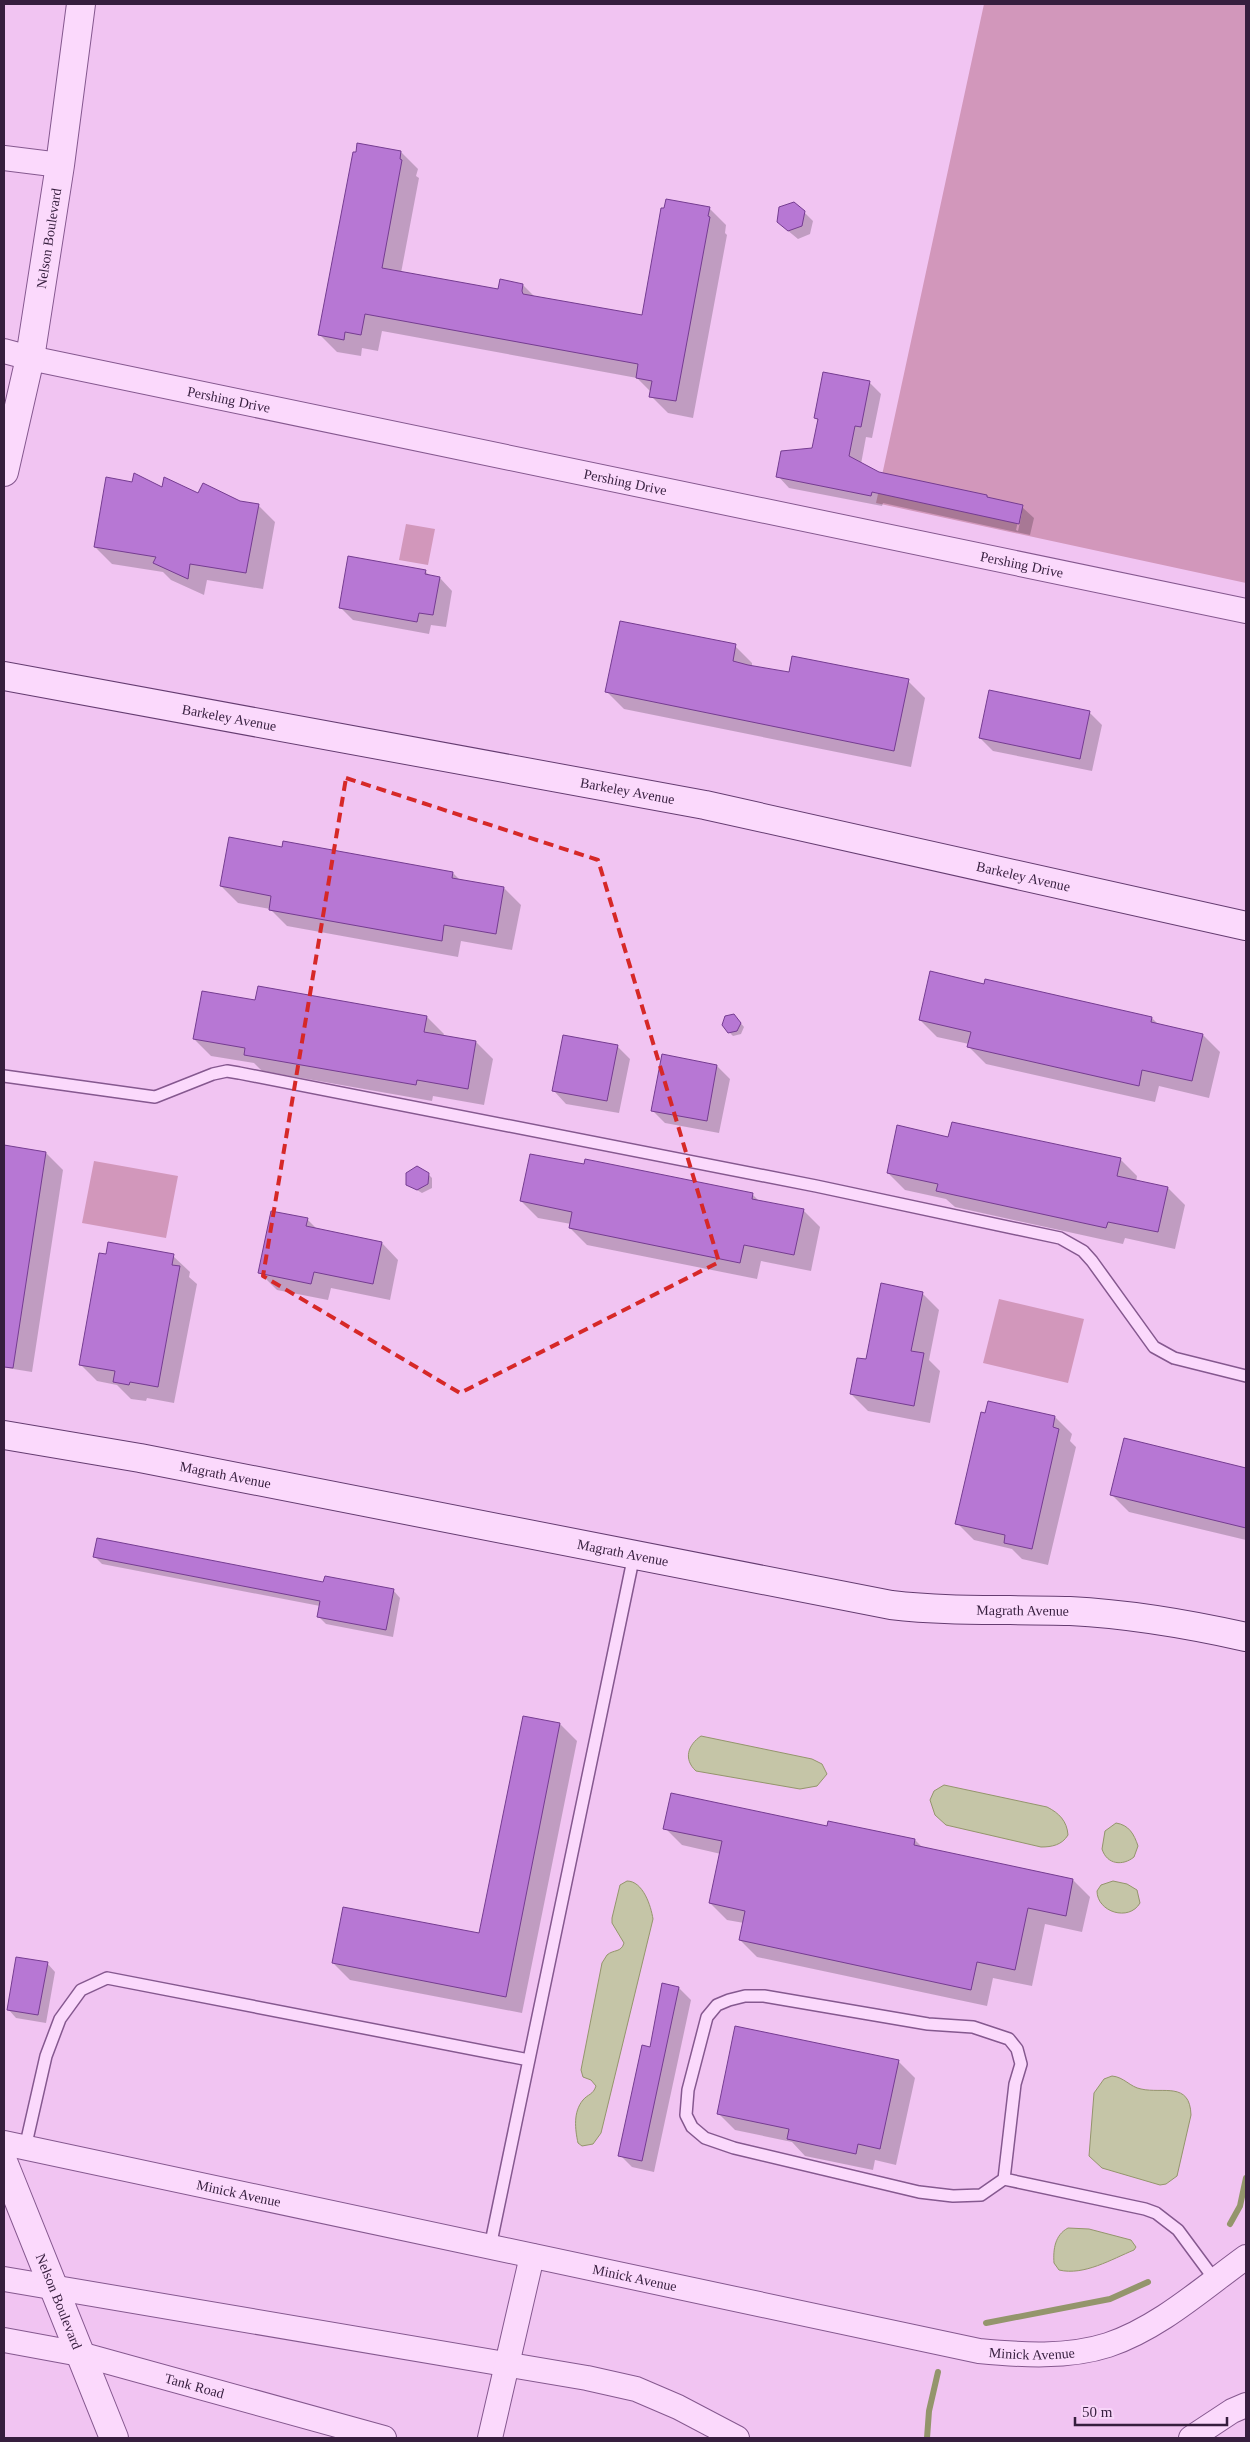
<svg xmlns="http://www.w3.org/2000/svg" width="1250" height="2442" font-family="Georgia,serif">
<style>
.green{fill:#d297bb}
.water{fill:#c5c5a7;stroke:#94956c}
.shadow{fill:#0003;fill-rule:evenodd}
.lines{fill:none;stroke-linecap:round;stroke-linejoin:round}
.stream{stroke:#94956c;stroke-width:6}
.building{fill:#b777d4;stroke:#753c91}
.service-casing{stroke:#85588f;stroke-width:14}
.minor-casing{stroke:#85588f;stroke-width:26}
.tertiary-casing{stroke:#85588f;stroke-width:30}
.secondary-casing{stroke:#653c71;stroke-width:30}
.service{stroke:#fbd9fc;stroke-width:11}
.minor{stroke:#fbd9fc;stroke-width:24}
.tertiary{stroke:#fbd9fc;stroke-width:28}
.secondary{stroke:#fbd9fc;stroke-width:28}
.marked{fill:none;stroke:#d62828;stroke-width:4;stroke-dasharray:10 6;stroke-linejoin:round}
.labels{text-anchor:middle;dominant-baseline:central;stroke-width:4;stroke-linejoin:round;paint-order:stroke}
.street-label{font-size:14px;fill:#361e3e;stroke:#f8d5f9}
</style>
<rect width="100%" height="100%" fill="#f1c4f2"/>
<path class="green" d="M984,4H1246V583L876,503Z
M406,524L435,529L428,565L399,560Z
M94,1161L178,1176L166,1238L82,1223Z
M999,1299L1084,1319L1068,1383L983,1363Z"/>
<path class="water" d="M701,1736L812,1759L822,1764L827,1774L817,1786L800,1789L696,1771C683,1759 688,1745 701,1736Z
M944,1785L1047,1807C1059,1813 1067,1821 1068,1835C1062,1845 1052,1847 1041,1847L946,1825L935,1815L930,1800L934,1791Z
M1116,1823C1129,1825 1134,1834 1138,1846L1134,1857C1123,1866 1107,1865 1102,1849L1105,1831Z
M627,1881C643,1881 651,1906 653,1919L601,2133L593,2144L582,2146L578,2143C575,2129 573,2112 583,2100C588,2094 593,2095 596,2086L591,2080L583,2077L581,2070L602,1963L607,1955C614,1949 621,1953 624,1943L612,1923V1918L620,1885Z
M1113,1881L1127,1884L1137,1890L1140,1903C1129,1922 1097,1912 1097,1891L1101,1885Z
M1112,2076C1124,2077 1130,2087 1141,2089C1163,2094 1190,2081 1191,2115L1177,2176L1166,2184L1160,2185L1102,2168L1089,2156L1094,2093L1104,2079Z
M1068,2228L1089,2229L1131,2240L1136,2247L1134,2250C1112,2259 1084,2276 1059,2270L1054,2263C1053,2249 1055,2235 1068,2228Z"/>
<path class="shadow" d="M401,152L418,169L416,176L419,178L401,273L499,290L523,285L535,297L643,316L709,208L726,225L725,233L727,235L693,418L668,413L651,396V392L637,378L382,331L378,351L362,348L361,356L337,352L320,335Z
M804,212L813,221L810,234L798,239L787,230Z
M870,383L881,394L872,438L866,437L861,464L878,473L987,496L990,499L1022,507L1034,518L1030,535L883,503L882,506L789,488L778,476L813,449L819,421L815,418ZM1020,513H1022L1018,531L1016,530Z
M163,489L258,505L275,522L263,589L207,580L204,595L171,580L163,572L112,564L95,547Z
M425,571L430,576L440,578L452,591L446,627L431,625L429,634L353,620L340,607Z
M735,646L752,663V666L790,674L908,681L925,698L911,767L624,709L607,692Z
M1089,712L1102,725L1092,771L993,751L980,738Z
M283,849L453,873L460,880L504,888L521,905L512,950L461,941L458,957L287,926L270,909L238,903L221,886Z
M985,985L1152,1018L1159,1025L1203,1035L1220,1052L1209,1098L1159,1086L1155,1102L986,1064L969,1047V1044L937,1037L920,1020Z
M427,1017L444,1034L443,1036L476,1042L493,1059L484,1105L433,1096L432,1101L262,1071L254,1063L211,1056L194,1039Z
M738,1020L744,1027L741,1034L733,1036L729,1032Z
M617,1046L630,1059L619,1113L566,1104L554,1091Z
M663,1056L717,1066L730,1079L719,1133L665,1123L652,1110Z
M949,1138L1120,1159L1137,1176L1136,1182L1168,1188L1185,1205L1175,1249L1125,1238L1123,1244L955,1207L946,1199L905,1190L888,1173Z
M4,1147L46,1153L63,1170L32,1372L7,1368L4,1364Z
M584,1166L752,1194L760,1202L803,1210L820,1227L811,1271L761,1261L757,1279L587,1245L570,1228L571,1224L538,1218L521,1201Z
M428,1174L432,1178V1188L422,1193L407,1184Z
M307,1219L318,1230L382,1243L398,1260L390,1300L331,1288L328,1300L277,1290L260,1273Z
M173,1256L190,1272L189,1277L197,1284L174,1403L147,1398L146,1401L131,1399L117,1385L97,1381L80,1364Z
M922,1293L939,1310L929,1360L940,1371L930,1423L868,1411L851,1394L867,1361Z
M1055,1417L1072,1434L1070,1441L1076,1447L1048,1565L1022,1559L1012,1549L974,1540L957,1523Z
M1125,1440L1246,1469V1540L1129,1512L1112,1495Z
M94,1556L393,1590L400,1598L393,1637L326,1624L318,1616L320,1606L102,1564Z
M560,1724L577,1741L522,2013L350,1980L333,1963L480,1935Z
M665,1828H828L915,1840L923,1848L1073,1880L1090,1897L1082,1932L1045,1924L1032,1986L993,1978L987,2006L757,1957L740,1940L744,1923L727,1920L710,1903L721,1854L682,1845Z
M47,1963L55,1972L46,2023L16,2018L8,2009Z
M679,1988L691,2000L654,2172L632,2167L620,2155L651,2049Z
M898,2061L915,2078L896,2165L875,2160L873,2170L805,2156L792,2142L735,2130L718,2113Z"/>
<g class="lines">
<path class="stream" d="M1230,2224L1240,2206L1246,2178
M986,2323L1110,2299L1148,2282
M927,2438L929,2411L938,2372"/>
</g>
<path class="building" d="M357,143L401,151L400,159L402,160L382,268L498,289L500,279L523,284L522,291L523,294L642,315L661,208H664L666,199L710,207L708,216L710,217L676,401L649,397L652,381L636,378L638,364L365,314L361,335L345,332L344,340L318,335L353,152H356Z
M794,202L805,211L802,226L788,231L777,222L779,207Z
M823,372L870,381L861,427L855,426L849,456L879,472L987,495V497L1023,505L1019,524L872,492L871,496L776,477L781,451L812,448L818,419L814,418Z
M134,473L162,487L164,477L198,493L203,483L240,501L259,504L246,573L190,564L188,579L153,563L156,557L94,547L106,477L132,482Z
M348,556L426,570L425,574L440,577L433,615L419,613L417,622L339,608Z
M620,621L736,644L733,661L748,665L789,672L792,656L909,679L894,751L605,692Z
M989,690L1090,711L1080,759L979,738Z
M229,837L282,847L283,841L453,872L452,878L504,887L496,934L444,925L442,941L269,910L271,896L220,886Z
M930,971L984,984L985,979L1152,1017L1151,1022L1203,1034L1192,1081L1142,1070L1139,1086L967,1047L971,1032L919,1020Z
M258,986L427,1016L424,1032L476,1041L468,1089L417,1080L416,1085L244,1055L245,1048L193,1039L202,991L255,1000Z
M734,1014L741,1023L737,1031L728,1033L722,1025L725,1016Z
M563,1035L618,1045L607,1101L552,1091Z
M662,1054L717,1065L707,1121L651,1111Z
M952,1122L1121,1158L1117,1176L1168,1187L1158,1232L1108,1222L1106,1228L936,1191L938,1184L887,1173L897,1125L948,1137Z
M4,1145L46,1152L13,1368L4,1367Z
M530,1154L584,1164L585,1159L753,1193L752,1199L804,1209L794,1255L744,1245L740,1263L569,1228L572,1212L520,1201Z
M417,1166L429,1173L428,1184L417,1190L406,1185V1173Z
M271,1211L308,1218L306,1226L382,1242L373,1284L314,1272L311,1284L258,1273Z
M108,1242L174,1254L172,1265L180,1266L158,1387L130,1382L129,1385L113,1382L115,1371L79,1365L99,1253L106,1254Z
M881,1283L923,1292L911,1351L924,1353L914,1406L850,1394L857,1358L866,1359Z
M988,1401L1055,1416L1053,1427L1059,1429L1032,1549L1004,1543L1005,1535L955,1524L981,1412L985,1413Z
M1124,1438L1246,1468V1528L1110,1495Z
M97,1538L323,1582L325,1576L394,1589L386,1630L317,1617L320,1601L93,1557Z
M523,1716L560,1723L506,1997L332,1963L343,1907L479,1933Z
M671,1793L827,1826L828,1821L915,1839L914,1845L1073,1879L1066,1916L1028,1908L1015,1970L977,1962L971,1990L739,1940L745,1911L709,1903L722,1841L663,1829Z
M16,1957L48,1962L38,2015L7,2010Z
M662,1983L679,1987L642,2161L618,2156L642,2045L650,2047Z
M735,2026L899,2060L880,2149L858,2144L856,2154L787,2139L789,2129L717,2114Z"/>
<g class="lines">
<g class="service-casing">
<path id="service" d="M4,1076L155,1097L213,1074L227,1071L239,1073L816,1186L1060,1238L1083,1251L1092,1261L1154,1347L1174,1358L1246,1376
M25,2148L46,2056L60,2019L81,1990L107,1978L529,2060
M1004,2179L1015,2084L1021,2064L1017,2049L1009,2039L973,2027L928,2024L764,1996H745L729,2000L717,2005L707,2017L688,2090L686,2115L692,2127L705,2138L734,2148L919,2192L953,2196L981,2195L1004,2179L1145,2209L1156,2213L1178,2230L1215,2280
M490,2247L634,1555"/>
</g>
<g class="minor-casing">
<g id="minor">
<path d="M4,158L60,165"/>
<path id="s1" d="M4,351L30,358L1246,611"/>
<path id="s2" d="M4,2143L979,2351C1021,2355 1068,2358 1108,2345C1159,2328 1203,2288 1246,2257"/>
<path d="M4,2279L587,2378L636,2389L678,2407L737,2438"/>
<path id="s3" d="M4,2340L80,2354L384,2438"/>
<path d="M490,2438L532,2256"/>
<path d="M1191,2438L1232,2411L1246,2405"/>
</g>
</g>
<g class="tertiary-casing">
<g id="tertiary">
<path id="s4" d="M4,472L30,358L60,165L81,4"/>
<path id="s5" d="M4,2164L114,2438"/>
</g>
</g>
<g class="secondary-casing">
<g id="secondary">
<path id="s6" d="M4,676L705,805L1246,926"/>
<path id="s7" d="M4,1435L140,1458L891,1605C950,1612 1010,1609 1070,1611C1129,1614 1188,1624 1246,1637"/>
</g>
</g>
<use href="#service" class="service"/>
<use href="#minor" class="minor"/>
<use href="#tertiary" class="tertiary"/>
<use href="#secondary" class="secondary"/>
</g>
<path class="marked" d="M346,778L598,860L719,1262L460,1393L263,1276Z"/>
<g class="labels">
<g class="street-label">
<text stroke="none"><textPath href="#s4" startOffset="238">Nelson Boulevard</textPath></text>
<text stroke="none"><textPath href="#s1" startOffset="230">Pershing Drive</textPath></text>
<text stroke="none"><textPath href="#s1" startOffset="635">Pershing Drive</textPath></text>
<text stroke="none"><textPath href="#s1" startOffset="1040">Pershing Drive</textPath></text>
<text stroke="none"><textPath href="#s6" startOffset="229">Barkeley Avenue</textPath></text>
<text stroke="none"><textPath href="#s6" startOffset="634">Barkeley Avenue</textPath></text>
<text stroke="none"><textPath href="#s6" startOffset="1039">Barkeley Avenue</textPath></text>
<text stroke="none"><textPath href="#s7" startOffset="225">Magrath Avenue</textPath></text>
<text stroke="none"><textPath href="#s7" startOffset="630">Magrath Avenue</textPath></text>
<text stroke="none"><textPath href="#s7" startOffset="1035">Magrath Avenue</textPath></text>
<text stroke="none"><textPath href="#s2" startOffset="240">Minick Avenue</textPath></text>
<text stroke="none"><textPath href="#s2" startOffset="645">Minick Avenue</textPath></text>
<text stroke="none"><textPath href="#s5" startOffset="148">Nelson Boulevard</textPath></text>
<text stroke="none"><textPath href="#s2" startOffset="1050">Minick Avenue</textPath></text>
<text stroke="none"><textPath href="#s3" startOffset="196">Tank Road</textPath></text>
</g>
</g>
<rect width="1250" height="2442" fill="none" stroke="#361e3e" stroke-width="10"/>
<path d="M1075 2417v8h152v-8" fill="none" stroke="#361e3e" stroke-width="2.5"/>
<text x="1082" y="2417" font-size="15" fill="#361e3e" stroke="#f8d5f9" stroke-width="4" paint-order="stroke">50 m</text>
</svg>
